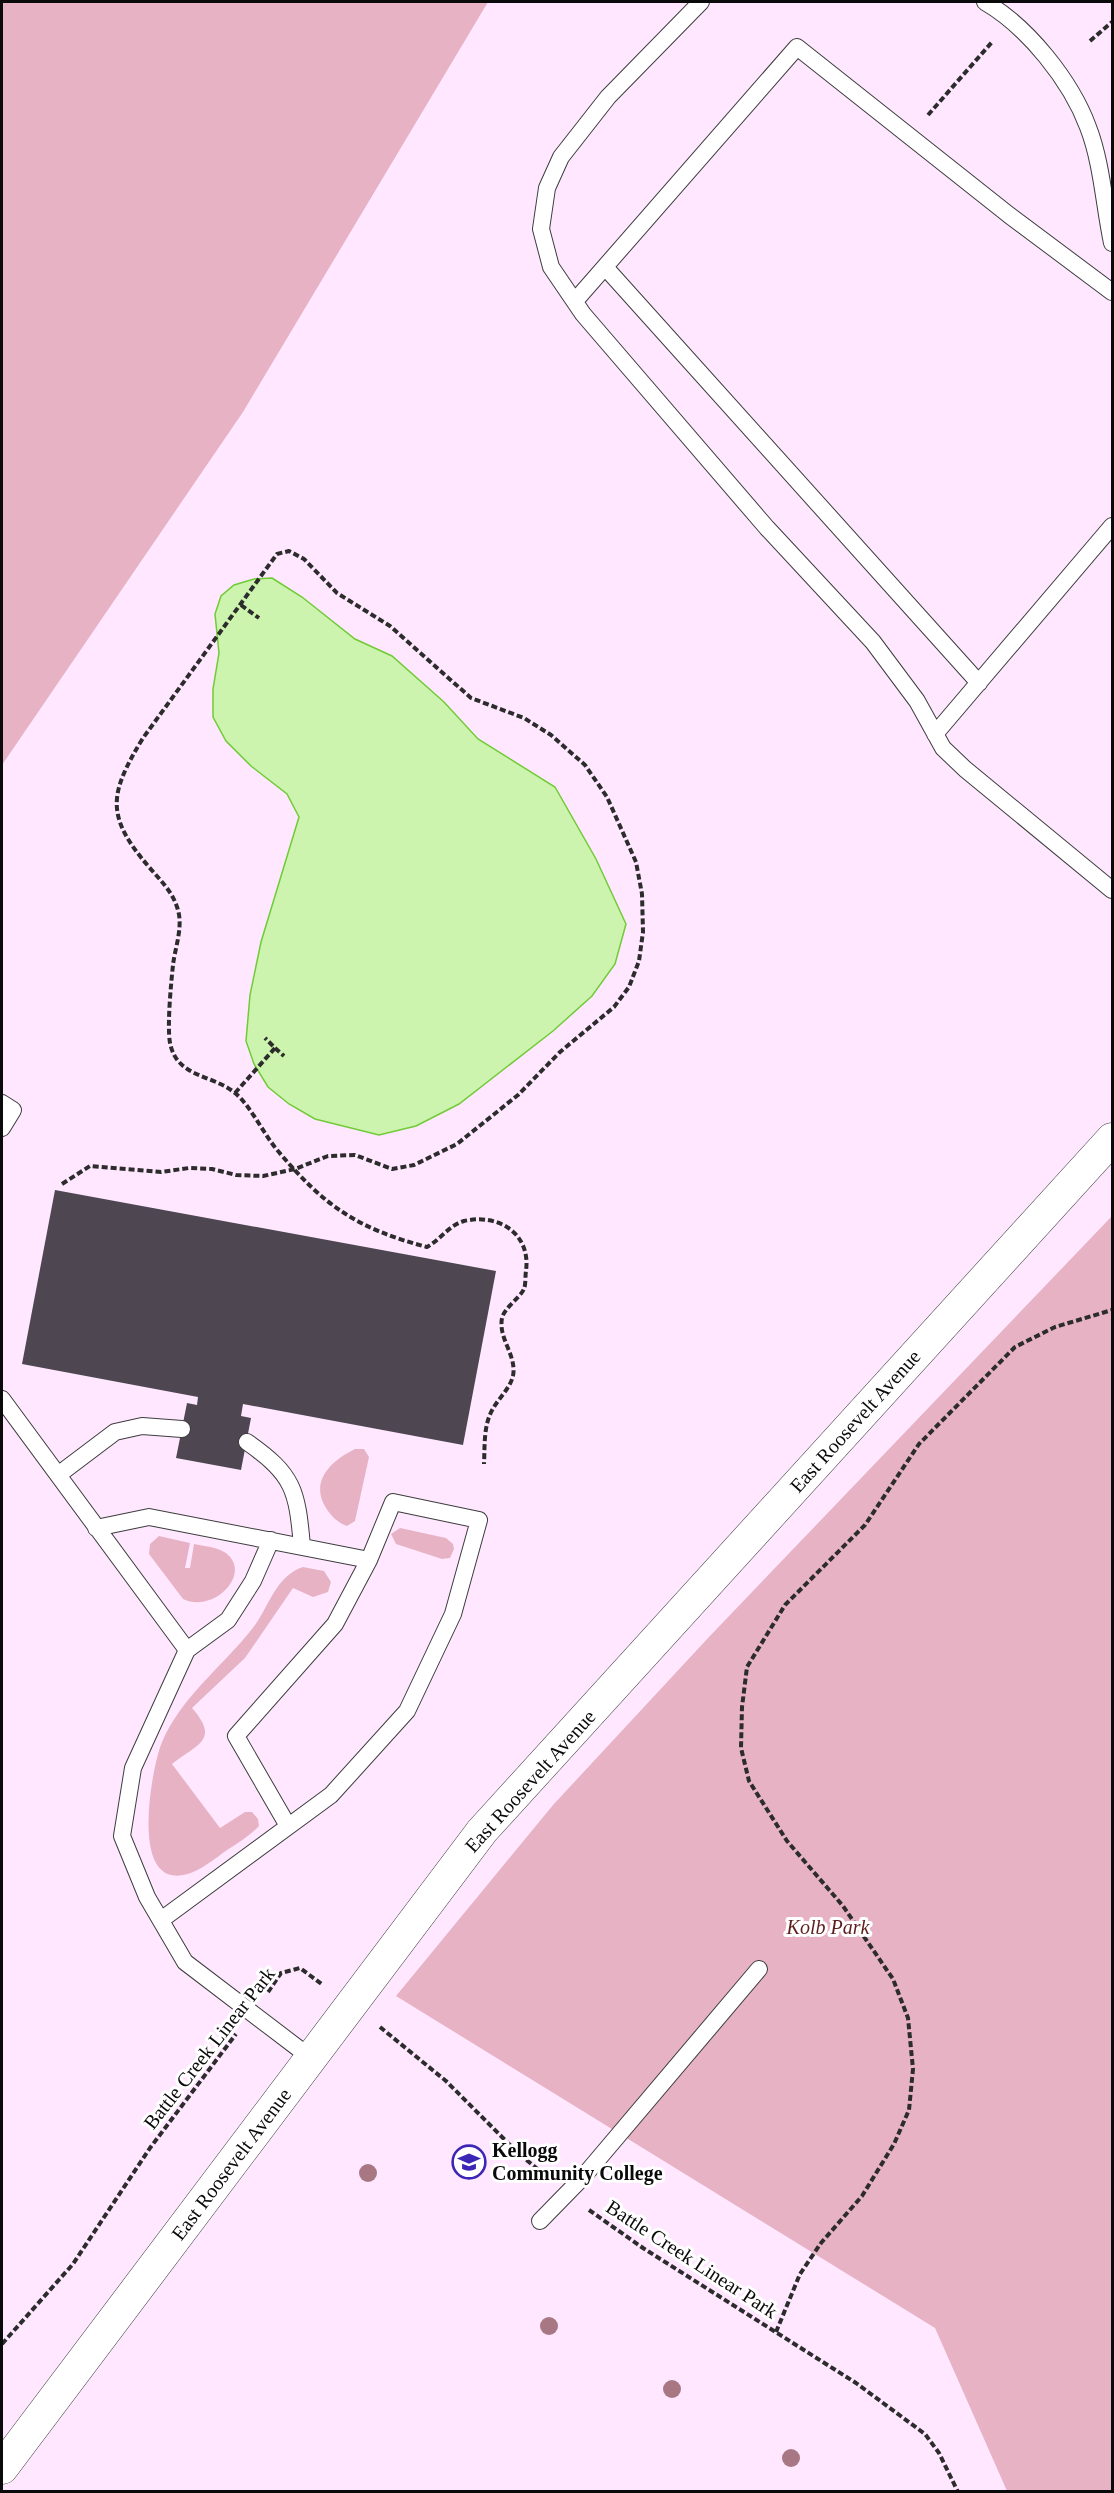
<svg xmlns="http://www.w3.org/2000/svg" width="1114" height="2493" font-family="Georgia,serif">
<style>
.green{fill:#e7b3c4}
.water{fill:#ccf4ae;stroke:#71ca37;stroke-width:1.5}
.building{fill:#4e4752}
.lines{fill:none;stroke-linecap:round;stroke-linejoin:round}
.service-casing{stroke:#3d3d3d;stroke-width:18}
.minor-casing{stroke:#3d3d3d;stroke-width:33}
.path{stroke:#2c2c2c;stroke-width:4;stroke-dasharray:6 3;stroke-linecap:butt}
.service{stroke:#fff;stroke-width:16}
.minor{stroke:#fff;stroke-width:32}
.tree{fill:#a77883}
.labels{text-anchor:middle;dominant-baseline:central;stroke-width:6;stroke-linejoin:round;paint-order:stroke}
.street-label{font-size:20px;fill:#0a0a0a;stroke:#fff}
.park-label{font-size:20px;font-style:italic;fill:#5f1d1d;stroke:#fff}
.poi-label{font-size:20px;font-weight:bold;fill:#0a0a0a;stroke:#fff;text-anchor:start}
</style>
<rect width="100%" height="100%" fill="#ffe8ff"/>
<path class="green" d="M2,2H488L243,412L2,765Z
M1112,1216V2491H1007L935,2328L396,1996L553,1805L708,1638Z
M355,1449H364L369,1457L355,1521L347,1526C338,1523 331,1516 326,1508C309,1481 332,1460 355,1449Z
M400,1528L446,1538L453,1544L454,1549L450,1558L442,1559L396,1544L391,1534Z
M159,1536L190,1543L185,1568H190L194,1544C204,1546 217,1547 226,1553C253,1574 213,1614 183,1599L149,1554L150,1544Z
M303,1567L324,1571L331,1582L328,1592L313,1597L293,1588L245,1658L192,1708C220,1740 198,1744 172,1764L220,1828L245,1812H252L258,1819L259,1826C248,1838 232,1846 219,1856C209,1863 196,1873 183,1875C129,1886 152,1766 162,1742C182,1696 222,1667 252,1629C269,1608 275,1576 303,1567Z"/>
<path class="water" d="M272,578L302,597L355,639L392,656L444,702L478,739L555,787L596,859L626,924L615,964L592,996L553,1031L459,1104L416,1126L379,1135L315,1119L289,1104L268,1087L254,1064L246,1041L250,995L261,942L299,817L287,794L251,766L226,741L213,717V689L219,653L215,614L221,596L234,585L254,579Z"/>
<path class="building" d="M55,1190L496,1271L463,1445L243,1404L241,1416L251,1418L241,1470L176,1458L187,1403L197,1405L198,1397L22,1364Z"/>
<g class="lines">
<g class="service-casing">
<path id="service" d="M701,2L608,97L561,157L547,188L541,229L551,267L583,314L767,528L873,642L917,701L943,748L965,769L1112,890
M985,2C1028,27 1071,81 1088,127C1102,163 1104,205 1112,243
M605,267L979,683
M575,301L797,47L1009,215L1112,292
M935,734L1112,526
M2,1103L13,1110L2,1128
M2,1399L187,1650L133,1768L122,1836L147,1897L185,1962L311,2058
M247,1442C294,1475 297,1490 302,1546
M58,1475L115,1432L142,1426L182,1429
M96,1528L149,1517L369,1560
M187,1650L228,1620L253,1581L271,1540
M161,1920L331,1795L407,1711L453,1614L479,1520L393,1502L369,1560L335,1624L236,1736L288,1826
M540,2221L583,2177L759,1969"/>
</g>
<g class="minor-casing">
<path id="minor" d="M2,2468L482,1831L1112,1139"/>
</g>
<path class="path" d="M1090,41L1112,22
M928,115L992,42
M241,605L259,618
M275,1048L284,1056
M235,1093L275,1048L265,1038
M62,1184L90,1166L161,1172L189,1168L212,1169L236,1175L263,1176L295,1169L328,1156L355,1155L392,1169L414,1165L457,1144L518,1095L560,1052L614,1007L629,987L639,961L643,932L642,894L636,862L607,797L585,765L551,735L524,718L471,698L390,626L337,593L304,559L289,551L277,554L143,738C109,794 105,816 149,867C160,880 172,891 177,907C184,926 175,947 173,965C171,984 167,1025 170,1043C177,1078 212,1074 235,1093C251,1106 264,1135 278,1151C324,1206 358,1229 427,1247C440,1240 449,1225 464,1221C499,1213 531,1234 526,1271C525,1276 526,1284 524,1289C519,1299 505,1307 502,1318C498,1339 517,1355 513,1376C510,1388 500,1397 494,1407C483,1424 485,1445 484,1464
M268,1992L281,1973L300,1968L323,1985
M380,2027L446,2081L518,2153L546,2176
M589,2210L643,2248L856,2383L925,2434L939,2453L958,2492
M776,2332L800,2274L821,2243L862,2196L894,2144L909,2110L913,2069L908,2018L893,1979L843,1906L787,1841L749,1781L741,1748L742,1707L747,1667L785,1605L865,1525L919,1444L1015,1347L1055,1327L1112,1310
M2,2344L73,2264L150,2148L236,2034"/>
<use href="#service" class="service"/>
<use href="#minor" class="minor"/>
</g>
<g class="tree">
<circle cx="368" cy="2173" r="9"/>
<circle cx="549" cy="2326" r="9"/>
<circle cx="672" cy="2389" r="9"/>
<circle cx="791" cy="2458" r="9"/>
</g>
<defs>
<g id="university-ring" transform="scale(1.725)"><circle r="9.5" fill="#fff" stroke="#3c26b6" stroke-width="1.5"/><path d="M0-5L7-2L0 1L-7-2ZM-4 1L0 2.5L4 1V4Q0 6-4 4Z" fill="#3c26b6"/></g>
</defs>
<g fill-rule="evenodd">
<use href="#university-ring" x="469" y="2162"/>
</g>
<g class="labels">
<g class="street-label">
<text transform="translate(855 1421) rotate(-48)">East Roosevelt Avenue</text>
<text transform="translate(530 1781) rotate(-48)">East Roosevelt Avenue</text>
<text transform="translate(209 2048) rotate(-52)">Battle Creek Linear Park</text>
<text transform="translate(231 2164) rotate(-53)">East Roosevelt Avenue</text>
<text transform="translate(692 2259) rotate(33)">Battle Creek Linear Park</text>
</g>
<g class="park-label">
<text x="828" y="1927">Kolb Park</text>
</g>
<g class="poi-label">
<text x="492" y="2150">Kellogg<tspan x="492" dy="23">Community College</tspan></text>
</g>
</g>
<rect width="1114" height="2493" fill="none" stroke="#0a0a0a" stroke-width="6"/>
</svg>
